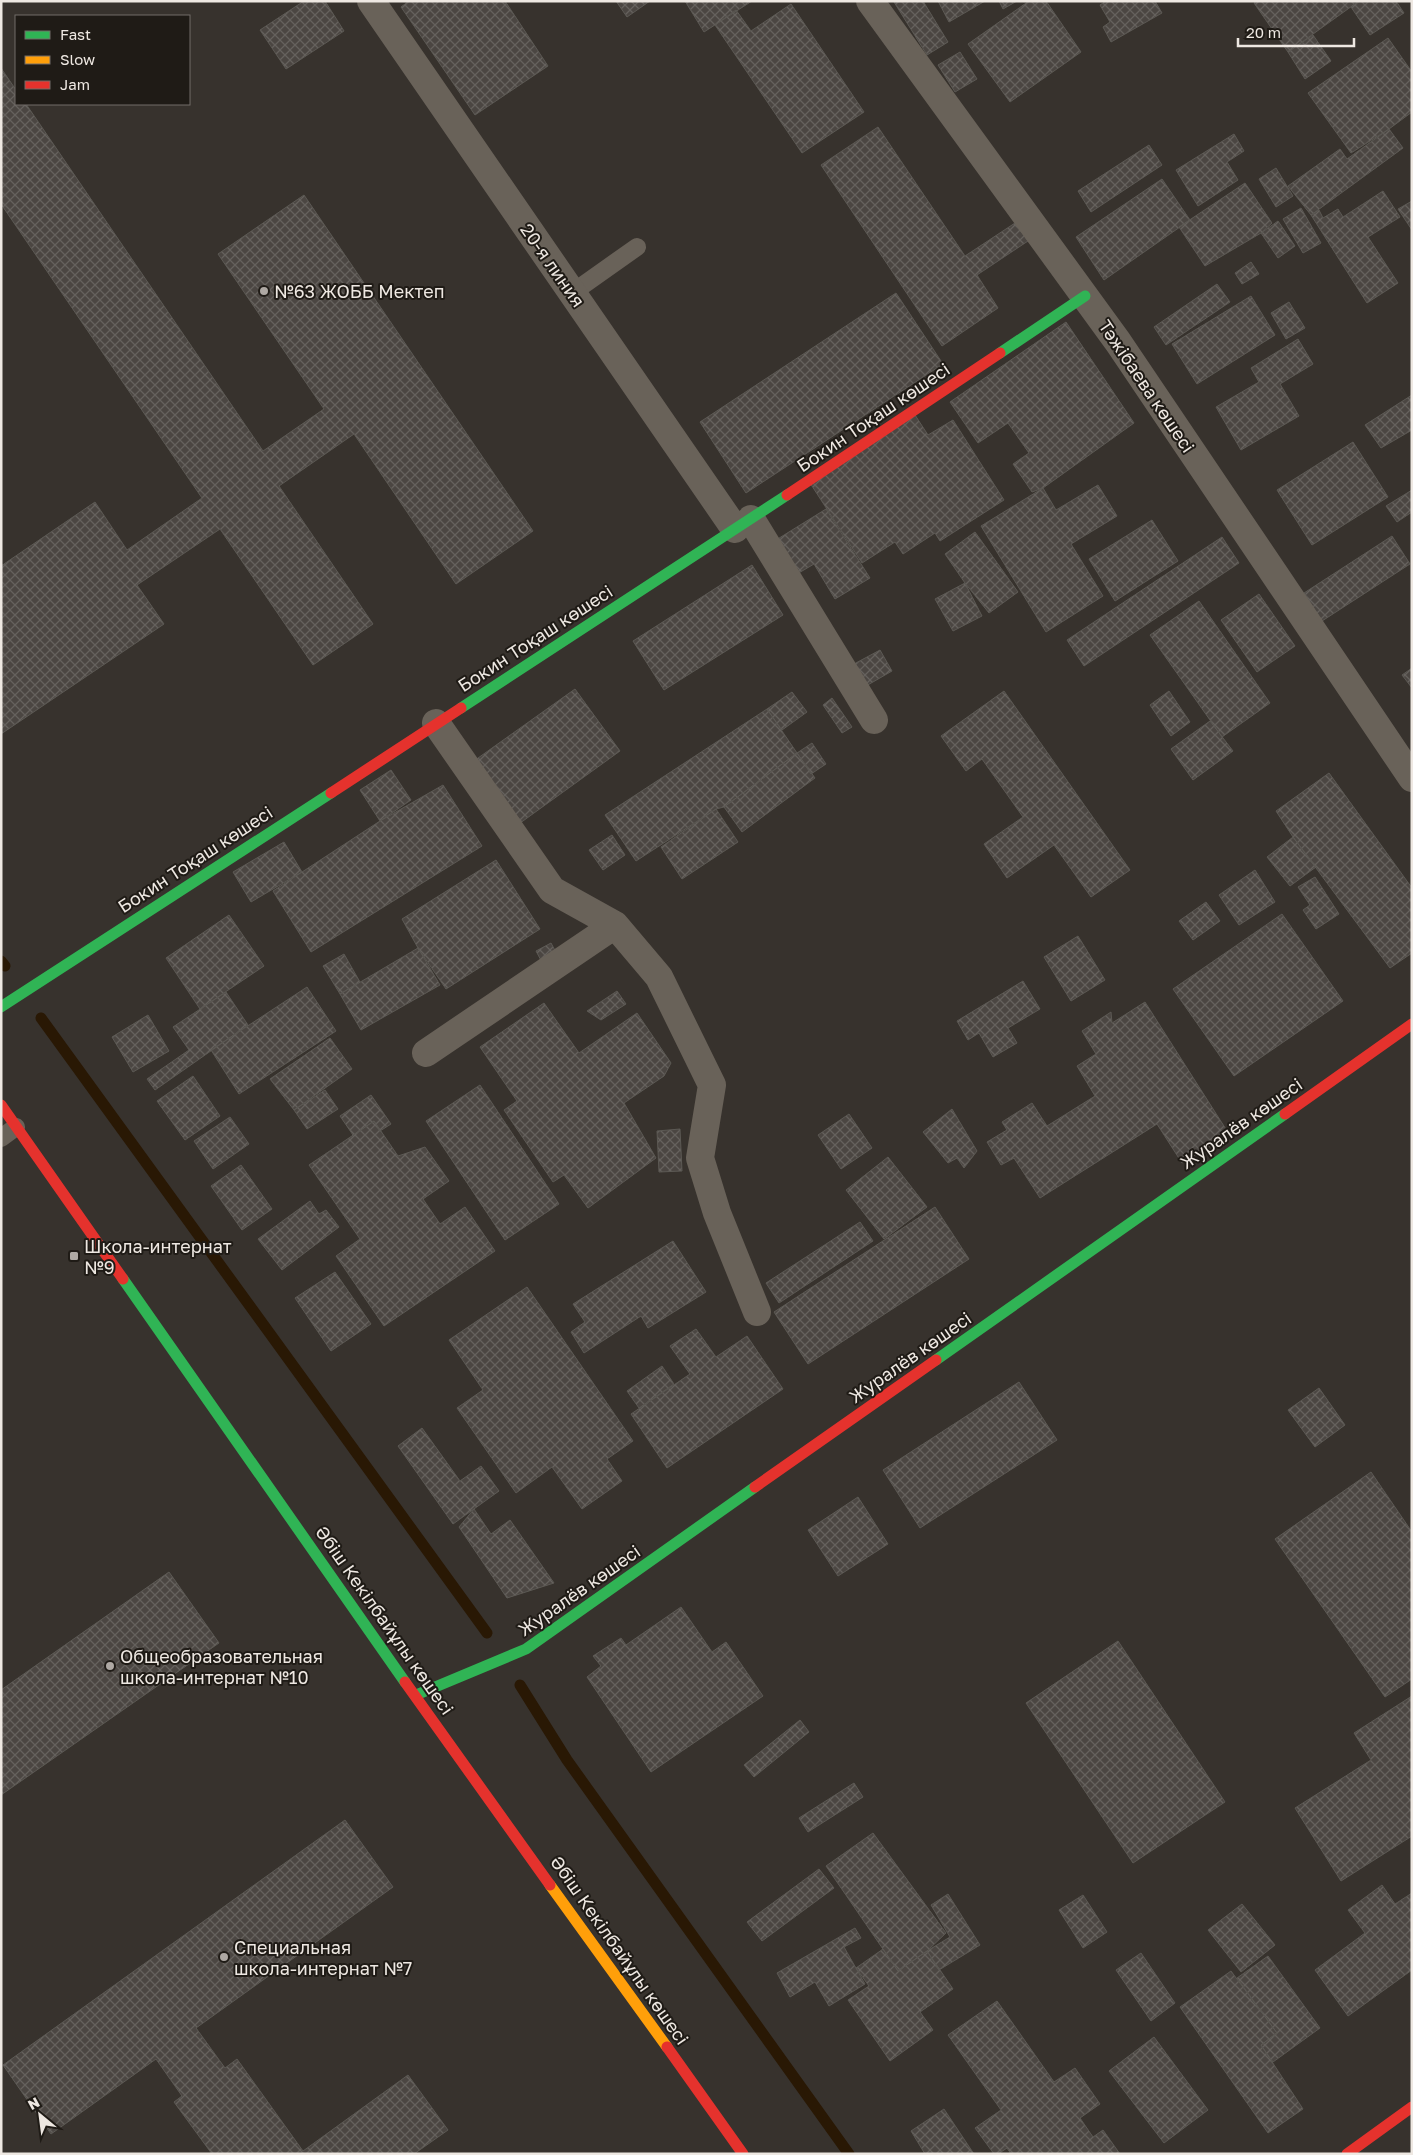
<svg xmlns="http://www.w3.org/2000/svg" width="1413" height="2155" font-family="'Golos Text',sans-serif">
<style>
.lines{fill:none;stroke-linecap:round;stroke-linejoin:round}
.stream{stroke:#291804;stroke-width:11}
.building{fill:url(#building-cross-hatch);stroke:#5c5954}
.lane{stroke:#696259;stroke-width:18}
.street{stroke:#696259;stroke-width:28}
.fast{stroke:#30b455;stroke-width:11}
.slow{stroke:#ff9f0a;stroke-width:11}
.jam{stroke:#e5322d;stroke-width:11}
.poi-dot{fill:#aea8a3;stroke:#1f1b16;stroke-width:2}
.labels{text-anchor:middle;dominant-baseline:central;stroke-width:4;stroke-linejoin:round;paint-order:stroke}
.street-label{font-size:18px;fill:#eee8e2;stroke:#1f1b16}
.poi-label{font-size:18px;fill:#eee8e2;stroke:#1f1b16;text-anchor:start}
</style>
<defs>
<pattern id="building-cross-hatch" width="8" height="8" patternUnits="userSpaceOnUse" patternTransform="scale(1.25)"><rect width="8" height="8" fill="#4b4642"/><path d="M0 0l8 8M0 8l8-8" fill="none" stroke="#65615d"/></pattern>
</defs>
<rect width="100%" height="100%" fill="#37322d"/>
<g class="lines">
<path class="stream" d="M1,961L5,966
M41,1018L487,1633
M520,1685L567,1760L849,2154"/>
</g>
<path class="building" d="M304,1H325L344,31L286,69L260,30Z
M409,1H505L548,66L475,115L401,7Z
M616,1H650L627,17Z
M685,1H752L704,32Z
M923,1L948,42L927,55L894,2Z
M938,1H985L949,22Z
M999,1H1017L1003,9Z
M1029,1H1046L1081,52L1010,102L968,44Z
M1106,1H1155L1162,13L1111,42L1103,27L1110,22L1100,5Z
M1257,1H1359L1288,52L1254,3Z
M1359,1H1396L1404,13L1370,35L1351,7Z
M791,4L864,112L802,153L715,25L736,10L751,31Z
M1313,35L1331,61L1305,79L1288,52Z
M1388,38L1412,72V112L1389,129L1351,153L1308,93Z
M960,52L977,79L955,92L938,65Z
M1,68L16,90V104H26L263,451L324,409L218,254L304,195L533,531L456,584L354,434L279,486L373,624L313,665L220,529L137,585L164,624L1,734V566L95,502L127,550L202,498L1,204Z
M878,127L965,256L1015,223L1028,241L977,275L998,308L942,346L821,165Z
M1389,129L1403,148L1311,215L1288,186L1340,149L1347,159Z
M1234,134L1244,151L1227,162L1238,180L1198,206L1176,170Z
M1149,145L1162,165L1091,212L1078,191Z
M1276,168L1293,196L1276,207L1259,179Z
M1162,179L1190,220L1104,280L1076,237Z
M1245,183L1272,223L1261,233L1205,266L1179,227Z
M1383,191L1400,217L1368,237L1398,283L1367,303L1311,215L1319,210L1323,218L1338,209L1343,217Z
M1412,201V230L1398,209Z
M1301,208L1321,243L1303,253L1283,219Z
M1278,221L1295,246L1278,258L1261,233Z
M1251,262L1259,274L1242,284L1235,273Z
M1217,284L1230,302L1166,345L1154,327Z
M896,293L943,364L746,493L700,422Z
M1251,296L1275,335L1197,384L1172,344Z
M1289,302L1305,328L1286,339L1271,313Z
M1066,322L1134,423L1043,488L1032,492L1013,464L1029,453L1008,423L978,443L950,402Z
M1298,339L1313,364L1280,384L1299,416L1241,450L1216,407L1259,382L1251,368Z
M1412,395V430L1381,448L1365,425Z
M915,415L928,435L953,420L1004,500L940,541L935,533L903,554L895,542L862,563L810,483Z
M1353,442L1388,497L1312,545L1277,490Z
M1098,485L1117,516L1071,544L1103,596L1046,632L981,526L1043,488L1056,510Z
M1412,490V512L1397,522L1386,506Z
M826,509L870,578L835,599L814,564L797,574L776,540Z
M1152,520L1178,561L1115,601L1089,559Z
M975,532L1018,592L989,613L965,583L945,554Z
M1392,536L1410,564L1322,621L1304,593Z
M1222,537L1239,563L1084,666L1067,640Z
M752,565L783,615L664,690L633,641Z
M965,583L982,616L953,631L935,599Z
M1259,594L1295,646L1257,672L1221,620Z
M1199,601L1270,703L1222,737L1150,635Z
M880,650L892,671L866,686L854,664Z
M1412,668V688L1402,675Z
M575,689L620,751L516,826L471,763Z
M1004,691L1130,870L1091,897L1054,845L1007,878L984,844L1023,817L982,759L966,771L941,736Z
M1169,691L1190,722L1171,736L1150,705Z
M792,692L807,712L782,730L767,709Z
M832,698L852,727L842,733L823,705Z
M767,709L797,753L724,807L716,809L636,861L605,815Z
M1210,721L1233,751L1193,780L1171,749Z
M812,743L826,764L811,774L797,753Z
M797,753L815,778L742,832L724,807Z
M391,770L411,800L380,821L360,790Z
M1329,773L1412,888V953L1390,968L1293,837L1276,811Z
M443,785L482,846L311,952L273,891L380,821Z
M716,809L738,842L682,879L661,847Z
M612,835L625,855L603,870L589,850Z
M1293,837L1316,867L1290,886L1267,857Z
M284,842L302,872L251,902L233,872Z
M496,860L540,929L446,989L418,948L402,919Z
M1255,870L1275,902L1239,925L1219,895Z
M1315,877L1339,914L1316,929L1303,910L1310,905L1298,887Z
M1206,902L1220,921L1193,940L1179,921Z
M1282,914L1343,1001L1234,1076L1173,989Z
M229,915L264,966L200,1009L166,958Z
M1078,936L1105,980L1071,1001L1044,957Z
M551,943L558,956L543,964L536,951Z
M418,948L440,985L361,1030L340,994Z
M344,954L360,982L340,994L323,966Z
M1023,981L1040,1009L1008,1028L1017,1043L993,1057L979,1033L968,1040L957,1021Z
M307,987L336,1031L239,1094L211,1050Z
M617,991L626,1004L601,1020L587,1011Z
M226,992L248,1025L155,1090L147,1079L189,1050L173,1027Z
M1145,1002L1229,1134L1182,1163L1157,1124L1040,1198L1014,1158L1001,1165L987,1142L1007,1130L1002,1122L1032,1103L1047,1126L1095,1096L1077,1066L1096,1054L1082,1031L1111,1012L1112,1023Z
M544,1003L579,1053L637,1013L671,1063L664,1076L624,1103L656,1158L588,1208L564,1175L553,1182L504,1110L517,1101L480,1047Z
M148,1015L169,1051L133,1072L112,1037Z
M330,1038L352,1069L294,1110L270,1079Z
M193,1076L220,1116L185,1140L157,1101Z
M480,1085L559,1204L505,1240L426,1121Z
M325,1090L338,1109L307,1129L294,1110Z
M371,1095L391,1124L380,1131L374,1121L353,1135L340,1116Z
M952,1109L977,1151L964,1168L957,1158L948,1163L923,1132Z
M849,1114L872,1148L841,1169L818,1135Z
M230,1117L249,1144L213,1169L194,1141Z
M374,1121L398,1156L425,1147L449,1181L423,1199L440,1224L465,1207L495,1251L384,1326L336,1256L360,1239L309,1165Z
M680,1129L682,1171L659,1172L657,1131Z
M888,1157L927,1207L884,1239L846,1190Z
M241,1165L272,1209L242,1230L211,1186Z
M310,1201L319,1214L326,1210L339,1227L282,1270L258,1239Z
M935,1207L969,1259L808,1364L774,1312Z
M860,1222L873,1241L779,1303L766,1283Z
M673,1241L706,1292L648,1328L641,1316L584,1353L571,1332L585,1322L573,1304Z
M335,1272L371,1324L331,1351L295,1298Z
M527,1287L633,1441L607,1459L622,1481L582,1509L552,1467L516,1493L457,1408L483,1390L449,1340Z
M696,1329L716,1357L747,1336L783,1389L667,1468L631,1414L690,1374L670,1346Z
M662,1366L674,1384L639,1408L627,1391Z
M1019,1382L1057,1440L920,1528L883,1470Z
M1319,1388L1345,1425L1315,1447L1288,1410Z
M422,1428L460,1481L481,1466L499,1491L453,1524L398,1446Z
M1371,1472L1412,1532V1679L1385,1697L1275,1539Z
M858,1497L888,1544L838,1576L808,1530Z
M474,1509L491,1534L510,1520L554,1583L507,1598L459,1527Z
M169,1572L219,1643L1,1795V1690Z
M681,1607L712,1652L726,1642L763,1696L651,1772L587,1677L601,1666L593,1656L621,1638L626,1645Z
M1118,1641L1225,1802L1133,1863L1026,1703Z
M1412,1696V1836L1341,1881L1295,1808L1371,1760L1354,1733Z
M800,1720L809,1732L754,1777L744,1765Z
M854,1783L863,1797L808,1832L799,1818Z
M345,1820L393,1887L196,2028L225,2068L237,2059L303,2151L408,2075L448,2130L414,2154H212L174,2102L182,2096L156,2059L51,2134L3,2065Z
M873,1833L946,1933L927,1951L898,1971L826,1866Z
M819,1869L834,1888L762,1941L747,1922Z
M1382,1885L1395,1904L1412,1893V1970L1348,2016L1315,1970L1365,1933L1348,1910Z
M948,1894L980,1945L939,1970L927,1951L950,1937L931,1905Z
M1083,1895L1107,1932L1083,1948L1059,1910Z
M1242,1904L1275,1945L1241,1972L1208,1930Z
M855,1928L861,1938L844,1947L865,1984L829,2006L815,1982L790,1997L777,1973Z
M883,1949L898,1971L927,1951L953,1989L920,2012L933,2030L890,2061L848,2000L869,1986L856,1968Z
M1141,1953L1175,2003L1151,2021L1116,1970Z
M1268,1956L1320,2028L1273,2062L1261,2045L1277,2033L1237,1978Z
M1231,1971L1277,2033L1261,2045L1303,2109L1268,2133L1180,2007Z
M997,2001L1054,2082L1075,2068L1100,2104L1080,2118L1093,2137L1103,2130L1120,2154H1011L1007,2148L998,2154H994L975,2128L1001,2110L948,2035Z
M1154,2037L1208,2110L1164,2143L1109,2071Z
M944,2109L974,2154H925L911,2131Z"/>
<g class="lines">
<path class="lane" d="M572,293L637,247
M1,1138L16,1127"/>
<path class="street" d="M371,1L735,529
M870,1L1118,342L1412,778
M751,519L874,720
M436,723L552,890L615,925L659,977L712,1085L700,1158L717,1213L757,1312
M426,1053L615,925"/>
<path class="fast" d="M1000,353L1085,296
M461,708L787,495
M1,1007L331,793
M123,1279L405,1682
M936,1360L1285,1114
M416,1695L526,1649L755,1487"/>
<path class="slow" d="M550,1885L667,2047"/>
<path class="jam" d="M787,495L1000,353
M331,793L461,708
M1,1105L123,1279
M1285,1114L1412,1024
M755,1487L936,1360
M405,1682L550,1885
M667,2047L743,2154
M1347,2154L1412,2107"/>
</g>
<g class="poi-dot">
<circle cx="264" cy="291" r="5"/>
<rect x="69" y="1251" width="10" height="10" rx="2.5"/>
<circle cx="110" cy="1666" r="5"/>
<circle cx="224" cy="1957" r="5"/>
</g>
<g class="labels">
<g class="street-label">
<text transform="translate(553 265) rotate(55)">20-я линия</text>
<text transform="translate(1147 386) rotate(56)">Тәжібаева көшесі</text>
<text transform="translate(873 417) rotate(-34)">Бокин Тоқаш көшесі</text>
<text transform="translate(535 638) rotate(-33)">Бокин Тоқаш көшесі</text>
<text transform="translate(195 859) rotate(-33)">Бокин Тоқаш көшесі</text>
<text transform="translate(1241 1123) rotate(-35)">Журалёв көшесі</text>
<text transform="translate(910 1357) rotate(-35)">Журалёв көшесі</text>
<text transform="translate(579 1590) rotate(-35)">Журалёв көшесі</text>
<text transform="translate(385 1620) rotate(55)">Әбіш Кекілбайұлы көшесі</text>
<text transform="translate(620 1950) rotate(55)">Әбіш Кекілбайұлы көшесі</text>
</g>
<g class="poi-label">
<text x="274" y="291">№63 ЖОББ Мектеп</text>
<text x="84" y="1246">Школа-интернат<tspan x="84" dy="21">№9</tspan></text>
<text x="120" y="1656">Общеобразовательная<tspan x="120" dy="21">школа-интернат №10</tspan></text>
<text x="234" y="1947">Специальная<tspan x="234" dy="21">школа-интернат №7</tspan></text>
</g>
</g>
<rect width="1413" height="2155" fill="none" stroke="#eee8e2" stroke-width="5"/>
<rect x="15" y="15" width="175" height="90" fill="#1f1b16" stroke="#726d68"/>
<rect x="25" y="31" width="25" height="8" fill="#30b455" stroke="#726d68"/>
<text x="60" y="40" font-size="15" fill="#eee8e2">Fast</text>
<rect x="25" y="56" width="25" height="8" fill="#ff9f0a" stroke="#726d68"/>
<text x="60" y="65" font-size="15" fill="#eee8e2">Slow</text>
<rect x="25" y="81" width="25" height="8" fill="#e5322d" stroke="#726d68"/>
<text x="60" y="90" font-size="15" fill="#eee8e2">Jam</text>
<g transform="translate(40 2115) rotate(331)" stroke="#1f1b16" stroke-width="4" paint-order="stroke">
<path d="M0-4L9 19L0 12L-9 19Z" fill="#eee8e2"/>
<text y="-8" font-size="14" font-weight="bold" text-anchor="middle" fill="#eee8e2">N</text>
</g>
<path d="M1238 38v8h116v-8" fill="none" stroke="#eee8e2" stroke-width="2.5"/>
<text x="1246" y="38" font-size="15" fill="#eee8e2" stroke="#1f1b16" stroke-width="4" paint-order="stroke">20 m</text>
</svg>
